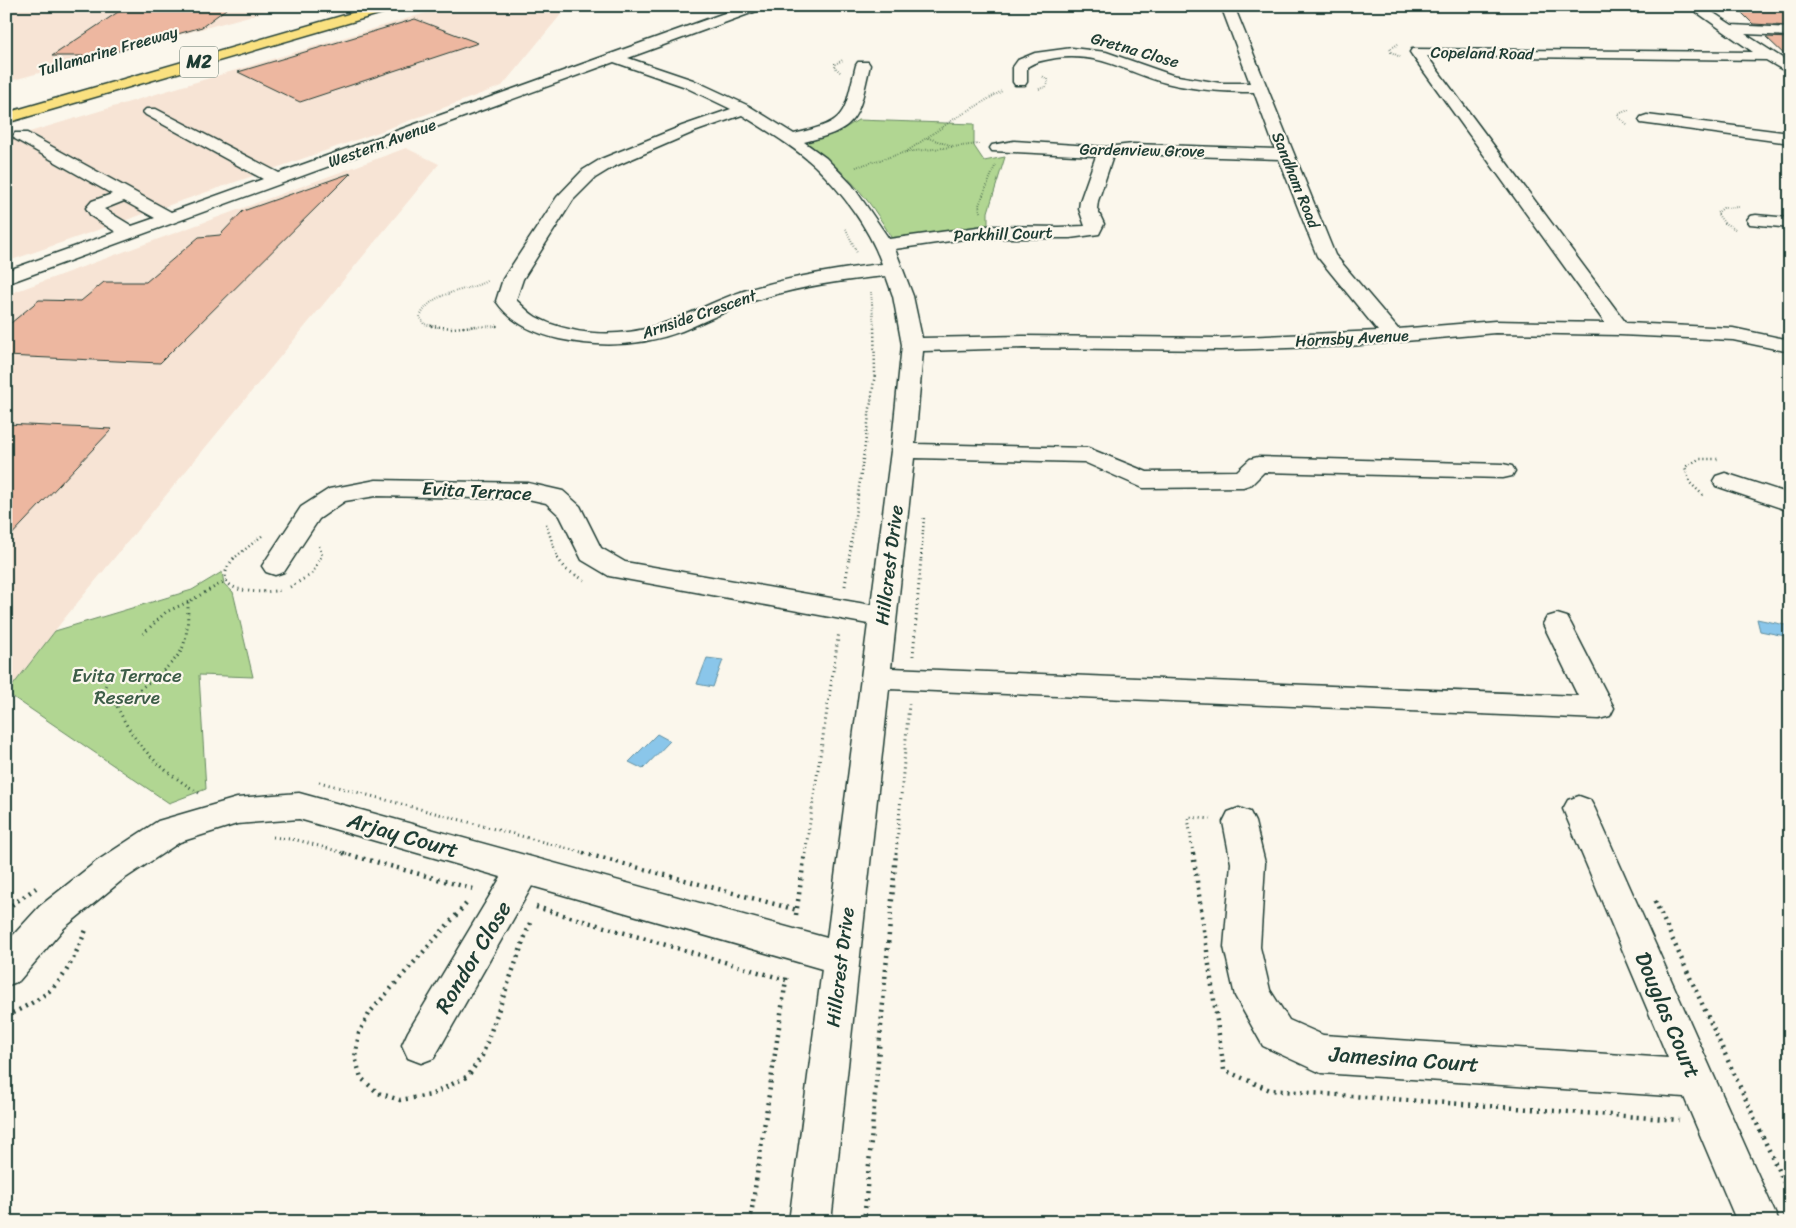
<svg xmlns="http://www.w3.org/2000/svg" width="1796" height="1228" font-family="Sriracha,sans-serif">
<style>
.built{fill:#f7e4d5}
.green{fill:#b1d692;stroke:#688a63}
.water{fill:#8ac6ea;stroke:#5f8fa1}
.building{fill:#edb7a0;stroke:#1f3d34}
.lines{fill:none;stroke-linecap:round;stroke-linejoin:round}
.minor-casing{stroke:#1f3d34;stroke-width:3}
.highway-casing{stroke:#1f3d34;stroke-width:3}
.path-far3{stroke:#1f3d34;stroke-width:2;stroke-dasharray:0.5 2;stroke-linecap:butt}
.path-far2{stroke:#1f3d34;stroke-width:2.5;stroke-dasharray:1 3;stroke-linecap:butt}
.path-far1{stroke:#1f3d34;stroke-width:3;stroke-dasharray:1 4;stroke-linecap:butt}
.path{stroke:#1f3d34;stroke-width:4.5;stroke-dasharray:2 5;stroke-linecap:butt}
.minor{fill:#fbf7ec;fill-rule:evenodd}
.highway{fill:#fae180;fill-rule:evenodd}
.labels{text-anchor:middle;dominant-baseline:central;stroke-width:4.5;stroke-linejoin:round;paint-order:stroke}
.far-street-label{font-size:16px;fill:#1f3d34;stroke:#fbf7ec}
.shield{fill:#fbf7ec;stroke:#61756b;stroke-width:1}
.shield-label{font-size:18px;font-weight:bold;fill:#1f3d34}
.street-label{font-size:19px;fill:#1f3d34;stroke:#fbf7ec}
.park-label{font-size:19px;fill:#3c5c47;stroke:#fbf7ec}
.near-street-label{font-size:22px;fill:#1f3d34;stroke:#fbf7ec}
</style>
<rect width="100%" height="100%" fill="#fbf7ec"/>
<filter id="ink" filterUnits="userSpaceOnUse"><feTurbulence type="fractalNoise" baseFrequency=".02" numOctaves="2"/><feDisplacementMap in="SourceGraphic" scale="10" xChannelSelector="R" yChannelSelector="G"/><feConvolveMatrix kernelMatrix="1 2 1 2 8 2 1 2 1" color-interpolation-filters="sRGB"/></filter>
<g filter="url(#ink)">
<path class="built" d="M6,6H286L6,82Z
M449,6H568L502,86L376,133L6,262V139Z
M406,148L439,164L64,619L6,694V295Z"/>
<path class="green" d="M858,120L974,124V146L984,161L1005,157L988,212V227L963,228L892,239C868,195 844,171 805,141L837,133Z
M222,572L224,584L233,592L253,677L199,675L206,789L169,803L7,693L55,631L192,590Z"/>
<path class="water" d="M1757,619L1790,626V637L1760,631Z
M707,658L723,660L713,687L697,684Z
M657,734L670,741L643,769L629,762Z"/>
<path class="building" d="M127,6H230L202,27L101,56H52Z
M1738,9L1790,11V26L1753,24Z
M415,19L478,43L300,102L238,72Z
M1766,37L1790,38V60Z
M351,173L160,363L6,356V327L39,300L81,301L104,282H146L199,237L220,235L243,211Z
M6,424L112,429L6,541Z"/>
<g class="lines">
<g class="minor-casing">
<path id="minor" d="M744,6H763L762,9L628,58L693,80L749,106L794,134C848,121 843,117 856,65L858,62H868L870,65C858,117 860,129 804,142L826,158L852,185L889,239L985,226L1058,227L1085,226L1079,209L1080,201L1096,156L992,151L990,148L992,145L1014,141L1106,147L1133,144L1275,149L1254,92C1225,92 1195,90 1166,83C1125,72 1101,52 1056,58C1045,60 1036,61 1027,67V82L1025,85H1015L1013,82V67L1018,60L1035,53L1072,48L1106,52L1172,75L1220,83H1250L1221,6H1234L1335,255L1398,329L1495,321L1605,323L1412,55L1410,52L1412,49L1753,52L1688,6H1703L1732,25L1790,28V36L1745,34L1790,63V74L1766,60L1427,56L1626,323L1733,328L1790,340V352L1733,340L1620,335L1495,333L1349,346L1220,350L1023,348L923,351L915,444L1088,448L1147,472L1237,471L1250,459L1258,457L1503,464L1512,466L1515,471L1512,476L1503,478L1264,472L1252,484L1243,487L1143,488L1084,462L914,458L891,668L1578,696L1543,624L1547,617L1557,614L1567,617L1571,624L1614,708L1610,716L1599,719L889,689L831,1222H789L822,969L532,886L434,1058L421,1063L408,1058L402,1045L408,1032L501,877L299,819L237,824L180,842L121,881L64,928L19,981L6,986V943L40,906L97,861L158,821L237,798L299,793L827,938L868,624L609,576L582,560L560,516L546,503L528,499L376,496L345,501L319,519L284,572L275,575L266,572L262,566L301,507L329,489L376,480L528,483L563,491L580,506L601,548L625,562L871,605L891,451L902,345L893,296L886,276C844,280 803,286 763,298C735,306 709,320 682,331C642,346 601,348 559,339C534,333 511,323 496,301L503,279L557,197L583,170L601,159L682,126L731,109L683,86L614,62L6,284V271L116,232L91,216L86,208L92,201L112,194L15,139L13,136L15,133H27L171,212L263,179L146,115L143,112L146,109H156L279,173ZM742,115C767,131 793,146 815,166C843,193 869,228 882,264C836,269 791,277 747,290C714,300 685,318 652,327C616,338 569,335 536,317C529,313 523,306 516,300L523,279L573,200L595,178L613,167L694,132ZM1133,154L1279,159L1317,256L1378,331L1220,338L1023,336L922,338L913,296L895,249L971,238H1070L1099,234L1104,224L1097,209L1098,201L1113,156ZM124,201L155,218L132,226L104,209Z
M1647,115L1790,133V143L1641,123L1639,120L1641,117Z
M1756,215L1790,218V228L1750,224L1747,220L1750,216Z
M1725,473L1790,494V511L1716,486L1713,481L1716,476Z
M1579,796L1590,800L1595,809L1779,1222H1737L1684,1097L1321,1073L1263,1046L1235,996L1224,947L1231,863L1223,822L1228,812L1239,808L1250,812L1255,822L1265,863L1260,947L1270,990L1289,1020L1323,1035L1668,1058L1563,809L1568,800Z"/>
</g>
<g class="highway-casing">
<path id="highway" d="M376,6H397L396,9L6,123V113Z"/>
</g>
<path class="path-far3" d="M776,11L788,6
M1398,44L1390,49L1391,52L1400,57
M840,72L835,67V64L843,60
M1039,89L1046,87L1048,83L1047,79L1042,76
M1627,124L1619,118L1618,114L1629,110
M928,138L953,146
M906,152L954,119L1002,91
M856,167L906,152L979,144
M980,212L979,205L996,164
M846,229L857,253
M1735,229L1724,223L1717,213L1723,208L1739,207
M871,292L874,327
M438,327L424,324L420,317C431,290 464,293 487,281
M462,327L498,326"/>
<path class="path-far2" d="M431,326L452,328L477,326
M496,326H498
M1703,495L1690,483L1685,467L1699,459H1718
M546,524L558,559
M319,546L322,555L320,559
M233,559L263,535
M849,559L875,373L874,326
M921,559L924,517"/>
<path class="path-far1" d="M234,558C204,594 260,594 282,590
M557,558L567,570L584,580
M845,586L849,558
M290,587L312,574L320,558
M143,634L166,612L188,602
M913,656L921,558
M110,676L103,691L117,706
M319,782L588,854
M199,793C161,770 135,747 117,706C134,692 173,668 182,649C188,635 188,617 188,602L227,580
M273,837L297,840L348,854
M805,854L839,632
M896,854L909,704
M1193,854L1188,817L1211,819"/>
<path class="path" d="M343,853L477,890
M583,853L797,910
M1193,853L1224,1070L1270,1090L1679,1120
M1655,901L1790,1196
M466,904L370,1012L359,1033L355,1057L361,1078L378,1093L400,1100L431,1095L468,1076L482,1056L531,920
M536,907L786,980
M6,909L36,888
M796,915L805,853
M6,1016C58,992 64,981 86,930
M750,1222L787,973
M864,1222L896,853"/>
<use href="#minor" class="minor"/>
<use href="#highway" class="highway"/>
</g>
</g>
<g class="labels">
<g class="far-street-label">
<text transform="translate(1135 50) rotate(16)">Gretna Close</text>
<text transform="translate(108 51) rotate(-16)">Tullamarine Freeway</text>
<text transform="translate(1482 53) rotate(1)">Copeland Road</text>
<text transform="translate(382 143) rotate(-20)">Western Avenue</text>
<text transform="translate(1142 150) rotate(1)">Gardenview Grove</text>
<text transform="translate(1296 180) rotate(68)">Sandham Road</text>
<text transform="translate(1003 234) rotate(-2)">Parkhill Court</text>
<text transform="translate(699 314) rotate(-19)">Arnside Crescent</text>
<text transform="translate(1352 338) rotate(-3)">Hornsby Avenue</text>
</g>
<rect class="shield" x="180" y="46.5" width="38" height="31" rx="4"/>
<g class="shield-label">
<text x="199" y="62">M2</text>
</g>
<g class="street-label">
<text transform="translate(477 491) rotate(3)">Evita Terrace</text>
<text transform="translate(889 565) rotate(-83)">Hillcrest Drive</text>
<text transform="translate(840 967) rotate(-83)">Hillcrest Drive</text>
</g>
<g class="park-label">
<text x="127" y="675">Evita Terrace<tspan x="127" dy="22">Reserve</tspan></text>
</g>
<g class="near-street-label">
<text transform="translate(403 835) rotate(16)">Arjay Court</text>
<text transform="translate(473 957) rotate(-59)">Rondor Close</text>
<text transform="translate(1668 1015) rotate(67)">Douglas Court</text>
<text transform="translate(1404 1059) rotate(4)">Jamesina Court</text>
</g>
</g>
<rect width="1796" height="1228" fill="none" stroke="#fbf7ec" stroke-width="25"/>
<rect x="12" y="12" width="1771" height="1203" fill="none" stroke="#1f3d34" stroke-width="2" filter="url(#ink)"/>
</svg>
